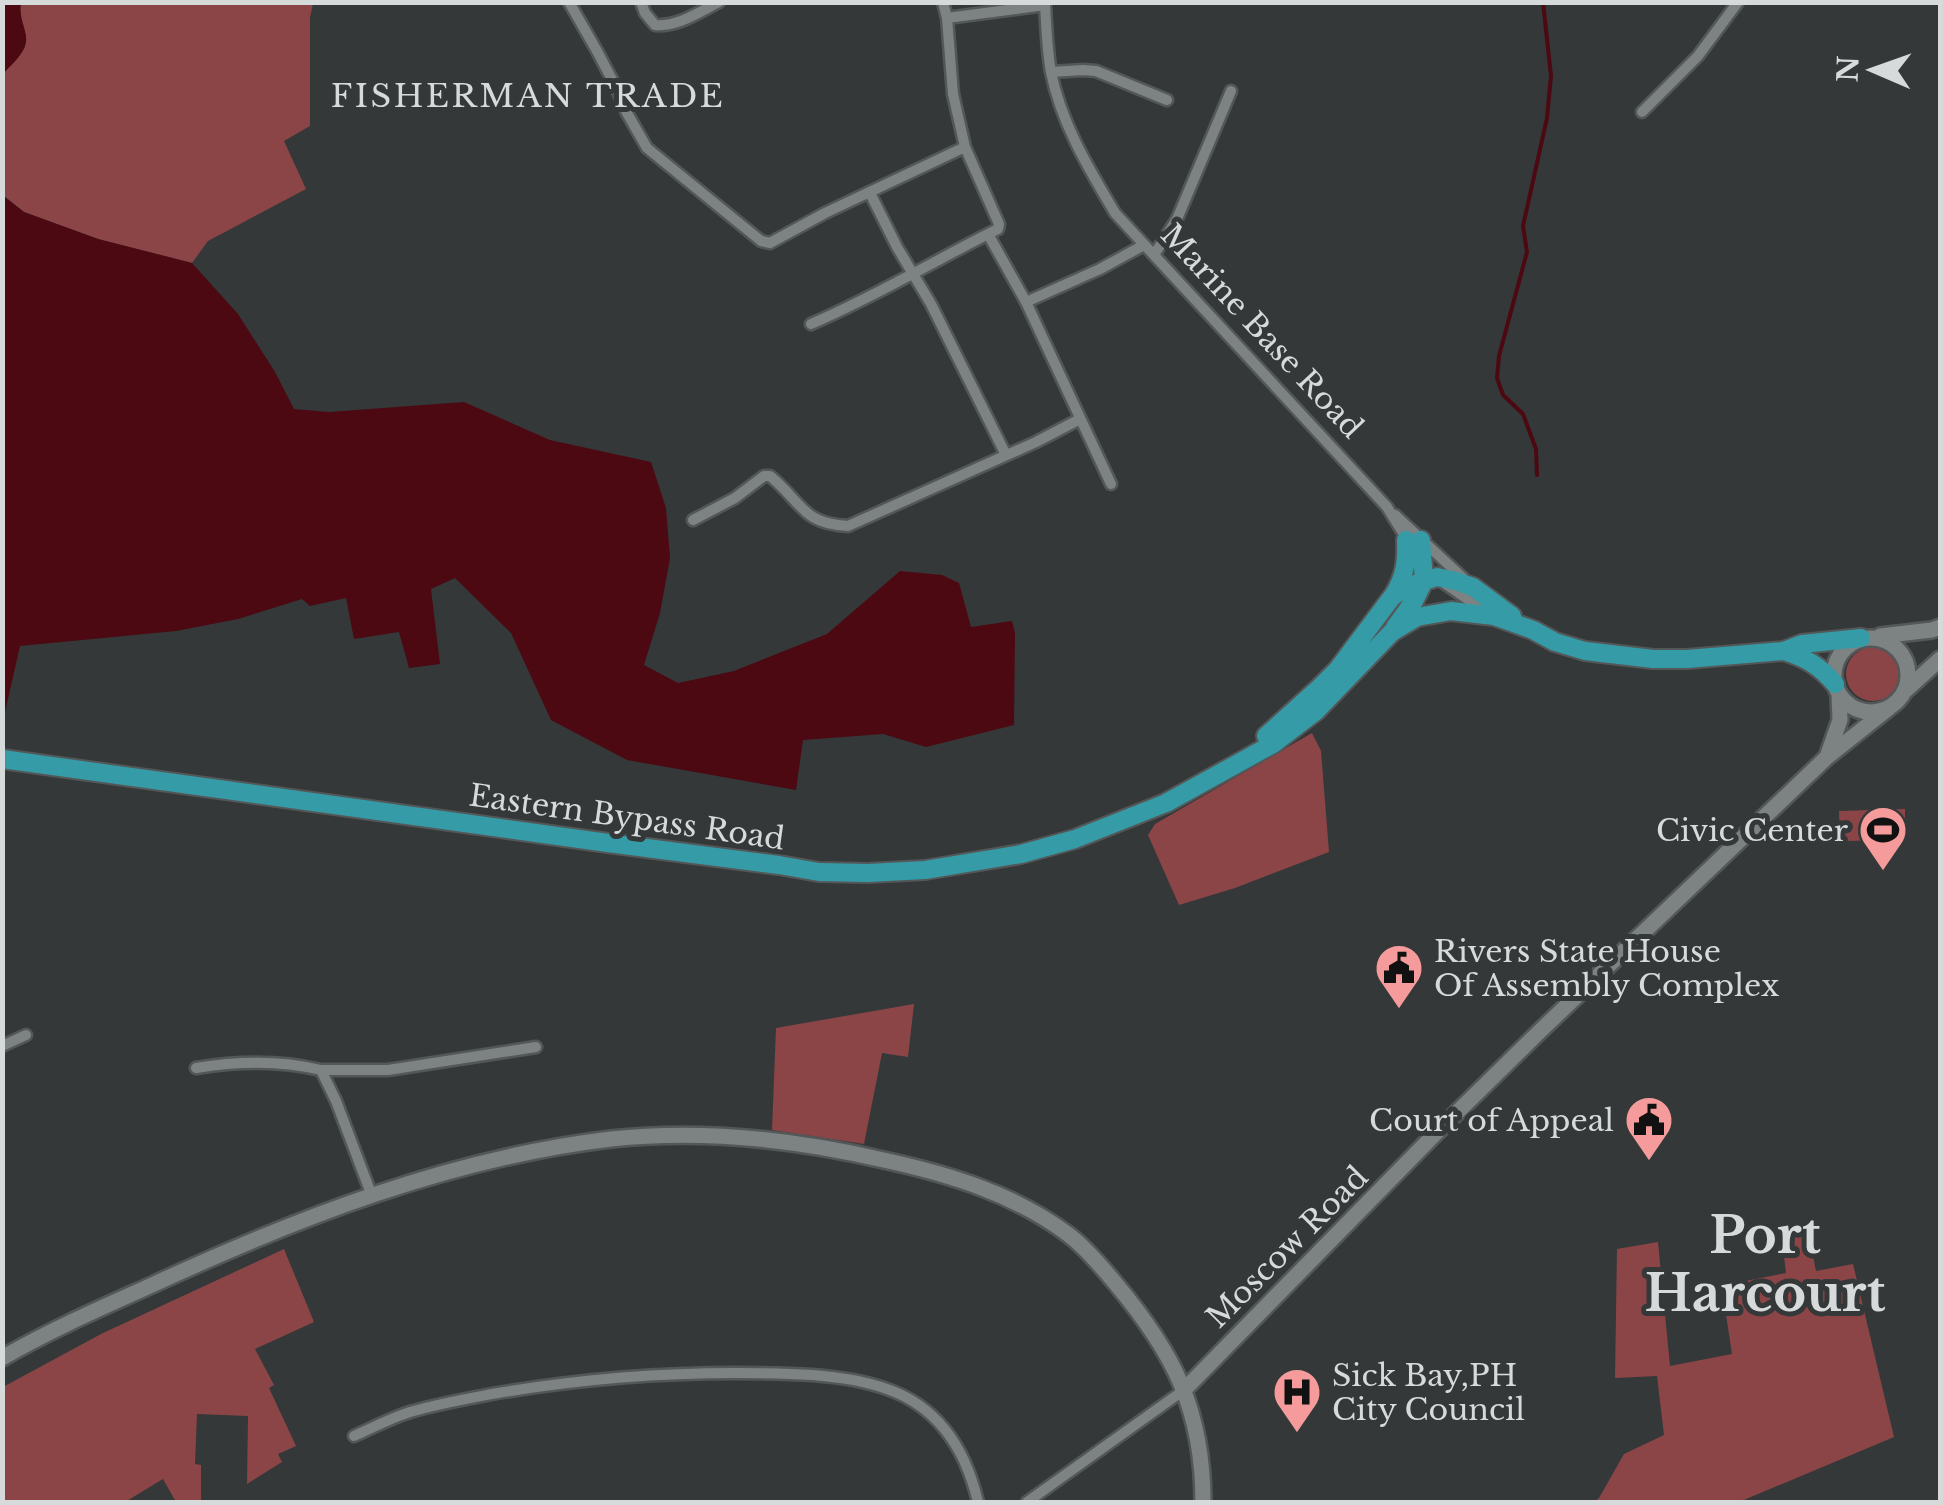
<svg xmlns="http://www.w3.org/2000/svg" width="1943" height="1505" font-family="'Libre Baskerville',serif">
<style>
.green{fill:#8c4547}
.water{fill:#4c0912}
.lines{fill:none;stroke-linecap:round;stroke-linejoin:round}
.stream{stroke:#4c0912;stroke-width:4}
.street-casing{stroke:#545758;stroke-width:15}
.secondary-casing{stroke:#545758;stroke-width:20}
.primary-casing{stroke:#545758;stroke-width:22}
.street{stroke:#7d8283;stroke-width:10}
.secondary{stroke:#7d8283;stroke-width:15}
.primary{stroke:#359ba7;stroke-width:18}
.labels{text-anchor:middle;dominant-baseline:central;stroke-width:10;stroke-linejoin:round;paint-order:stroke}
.street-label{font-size:30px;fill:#d7dada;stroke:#343839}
.poi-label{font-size:30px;fill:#d7dada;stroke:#343839;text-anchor:end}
.neighbourhood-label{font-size:32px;letter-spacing:2.5px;fill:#d7dada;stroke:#343839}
.town-label{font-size:50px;font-weight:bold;fill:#d7dada;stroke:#343839}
</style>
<rect width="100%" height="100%" fill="#343839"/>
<path class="green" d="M21,3H313L310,18V126L284,141L306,189L208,241L192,263L98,239L24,212L3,195V74L25,47L26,35L19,15Z
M1846 674a27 27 0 1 1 54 0a27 27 0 1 1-54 0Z
M1312,733L1321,751L1329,852L1235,888L1179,905L1148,835L1155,824Z
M1905,809V840L1840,841L1839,811Z
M914,1004L908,1057L882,1053L864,1144L772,1130L776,1028Z
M1808,1232L1816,1271L1853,1264L1894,1437L1739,1502H1594L1599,1498L1624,1454L1664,1435L1657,1376L1615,1378L1617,1249L1658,1242L1670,1366L1732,1354L1722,1288L1735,1283L1786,1273L1782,1239Z
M284,1249L314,1322L255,1349L274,1385L269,1388L296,1446L278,1454L282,1462L247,1484L248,1416L197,1414L195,1464L201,1465V1502H176L163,1479L125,1502H3V1387L101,1334Z"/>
<path class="water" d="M3,2L21,3C18,20 30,34 25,46C22,56 9,67 3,74Z
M2,195L24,212L98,239L192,263L238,314L275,372L294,409L329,412L464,402L550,440L651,462L666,508L670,558L660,613L644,665L678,683L734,671L827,634L900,571L942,575L959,583L971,627L1012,621L1015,633L1014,725L926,747L883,734L803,740L796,790L627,760L551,720L511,633L455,578L431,589L440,664L409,668L399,632L354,639L346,598L310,606L302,599L238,619L176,631L20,646L5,712L3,711Z"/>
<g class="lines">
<path class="stream" d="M1537,475L1536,449L1523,414L1503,395L1497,378L1499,356L1527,252L1523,226L1547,118L1551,76L1543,2"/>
<g class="street-casing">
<path id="street" d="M569,2L597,51L616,87L627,113L647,148L761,241L770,243L825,213L965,147L999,224L998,229L988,234
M641,2L645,13L655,25C678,27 699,12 719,2
M943,2L947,18L1045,5
M1045,2C1046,25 1047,50 1051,72C1061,123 1089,169 1115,213L1387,507L1410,544
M947,18L953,94L965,147
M1051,72L1083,70L1096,71L1167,100
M1642,112L1698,56L1738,2
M870,193L897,247L931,304L1006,455
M1154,255L1177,219L1231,91
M1026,302L1111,484
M811,324C872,298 929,264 988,234L1026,302L1100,269L1144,245
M1395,515L1463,578
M693,520L735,498L764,476H770C802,502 802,524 848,526L1036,442L1080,419
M1444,583L1483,610
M2,1046L26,1035
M196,1068C238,1061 279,1060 321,1070L336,1101L372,1196
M321,1070H388L536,1047
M354,1436C372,1428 391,1418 410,1412C437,1404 465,1399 492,1394C573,1380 653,1373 735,1373C782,1373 843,1373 887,1389C939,1407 966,1451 978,1502
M1027,1502L1184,1390"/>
</g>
<g class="secondary-casing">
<path id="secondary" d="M1880,636L1932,630L1940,627
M1834 675a37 37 0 1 1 74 0a37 37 0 1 1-74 0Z
M1906,690L1940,659
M1828,754L1840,720L1839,695
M2,1358C50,1330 101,1308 152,1285C297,1218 451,1158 611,1139C703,1129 799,1140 888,1161C952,1175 1016,1195 1069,1235C1086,1248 1102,1267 1116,1284C1174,1353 1203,1411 1203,1502
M1185,1389L1434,1135L1538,1033L1826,758L1889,708"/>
</g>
<g class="primary-casing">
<path id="primary" d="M1393,596C1405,577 1407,562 1406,540
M1395,627L1414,601L1424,581L1421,540
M1784,651C1806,658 1820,666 1835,684
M1266,736L1318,689L1338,669L1392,597L1409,586L1437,577L1456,581L1473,587L1512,616
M2,759L608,843L779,865L819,872L868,873L925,870L1021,854L1075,839L1166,803L1273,744L1316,711L1392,632L1417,617L1451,611L1494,616L1533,630L1555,642L1585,651L1653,659H1687L1784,651L1802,644L1861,638"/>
</g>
<use href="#street" class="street"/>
<use href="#secondary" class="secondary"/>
<use href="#primary" class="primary"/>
</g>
<defs>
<g id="stadium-pin" transform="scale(2.5)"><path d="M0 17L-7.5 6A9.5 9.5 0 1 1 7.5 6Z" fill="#f59b9b" stroke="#343839"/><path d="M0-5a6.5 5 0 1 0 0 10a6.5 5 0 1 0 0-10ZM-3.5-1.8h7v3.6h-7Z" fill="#111"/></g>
<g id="civic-pin" transform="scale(2.5)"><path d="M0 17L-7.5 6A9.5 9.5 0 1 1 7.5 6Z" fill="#f59b9b" stroke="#343839"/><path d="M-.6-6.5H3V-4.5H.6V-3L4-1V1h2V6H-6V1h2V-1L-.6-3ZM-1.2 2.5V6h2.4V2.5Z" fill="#111"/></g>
<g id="hospital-pin" transform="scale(2.5)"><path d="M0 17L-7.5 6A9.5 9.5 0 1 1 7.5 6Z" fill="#f59b9b" stroke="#343839"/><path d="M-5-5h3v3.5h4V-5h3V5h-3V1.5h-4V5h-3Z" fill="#111"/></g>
</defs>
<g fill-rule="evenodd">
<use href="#stadium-pin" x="1883" y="830"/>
<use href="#civic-pin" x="1399" y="968"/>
<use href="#civic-pin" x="1649" y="1120"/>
<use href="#hospital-pin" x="1297" y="1392"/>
</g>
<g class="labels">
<g class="street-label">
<text transform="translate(1262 331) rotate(47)">Marine Base Road</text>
<text transform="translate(627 817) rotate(8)">Eastern Bypass Road</text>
<text transform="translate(1287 1247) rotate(-45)">Moscow Road</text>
</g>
<g class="poi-label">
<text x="1848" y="830">Civic Center</text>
<text x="1434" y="951" text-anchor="start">Rivers State House<tspan x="1434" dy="34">Of Assembly Complex</tspan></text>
<text x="1614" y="1120">Court of Appeal</text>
<text x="1332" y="1375" text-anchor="start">Sick Bay,PH<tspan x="1332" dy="34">City Council</tspan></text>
</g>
<g class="neighbourhood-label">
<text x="528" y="96">FISHERMAN TRADE</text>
</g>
<g class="town-label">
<text x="1765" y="1235">Port<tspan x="1765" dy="58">Harcourt</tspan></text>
</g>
</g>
<rect width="1943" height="1505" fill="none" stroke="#d7dada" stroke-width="10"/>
<g transform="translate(1873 70) rotate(272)" stroke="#343839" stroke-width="8" paint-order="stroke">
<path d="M0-8L18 38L0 25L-18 38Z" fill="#d7dada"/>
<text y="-15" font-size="28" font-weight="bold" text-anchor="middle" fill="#d7dada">N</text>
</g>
</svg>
